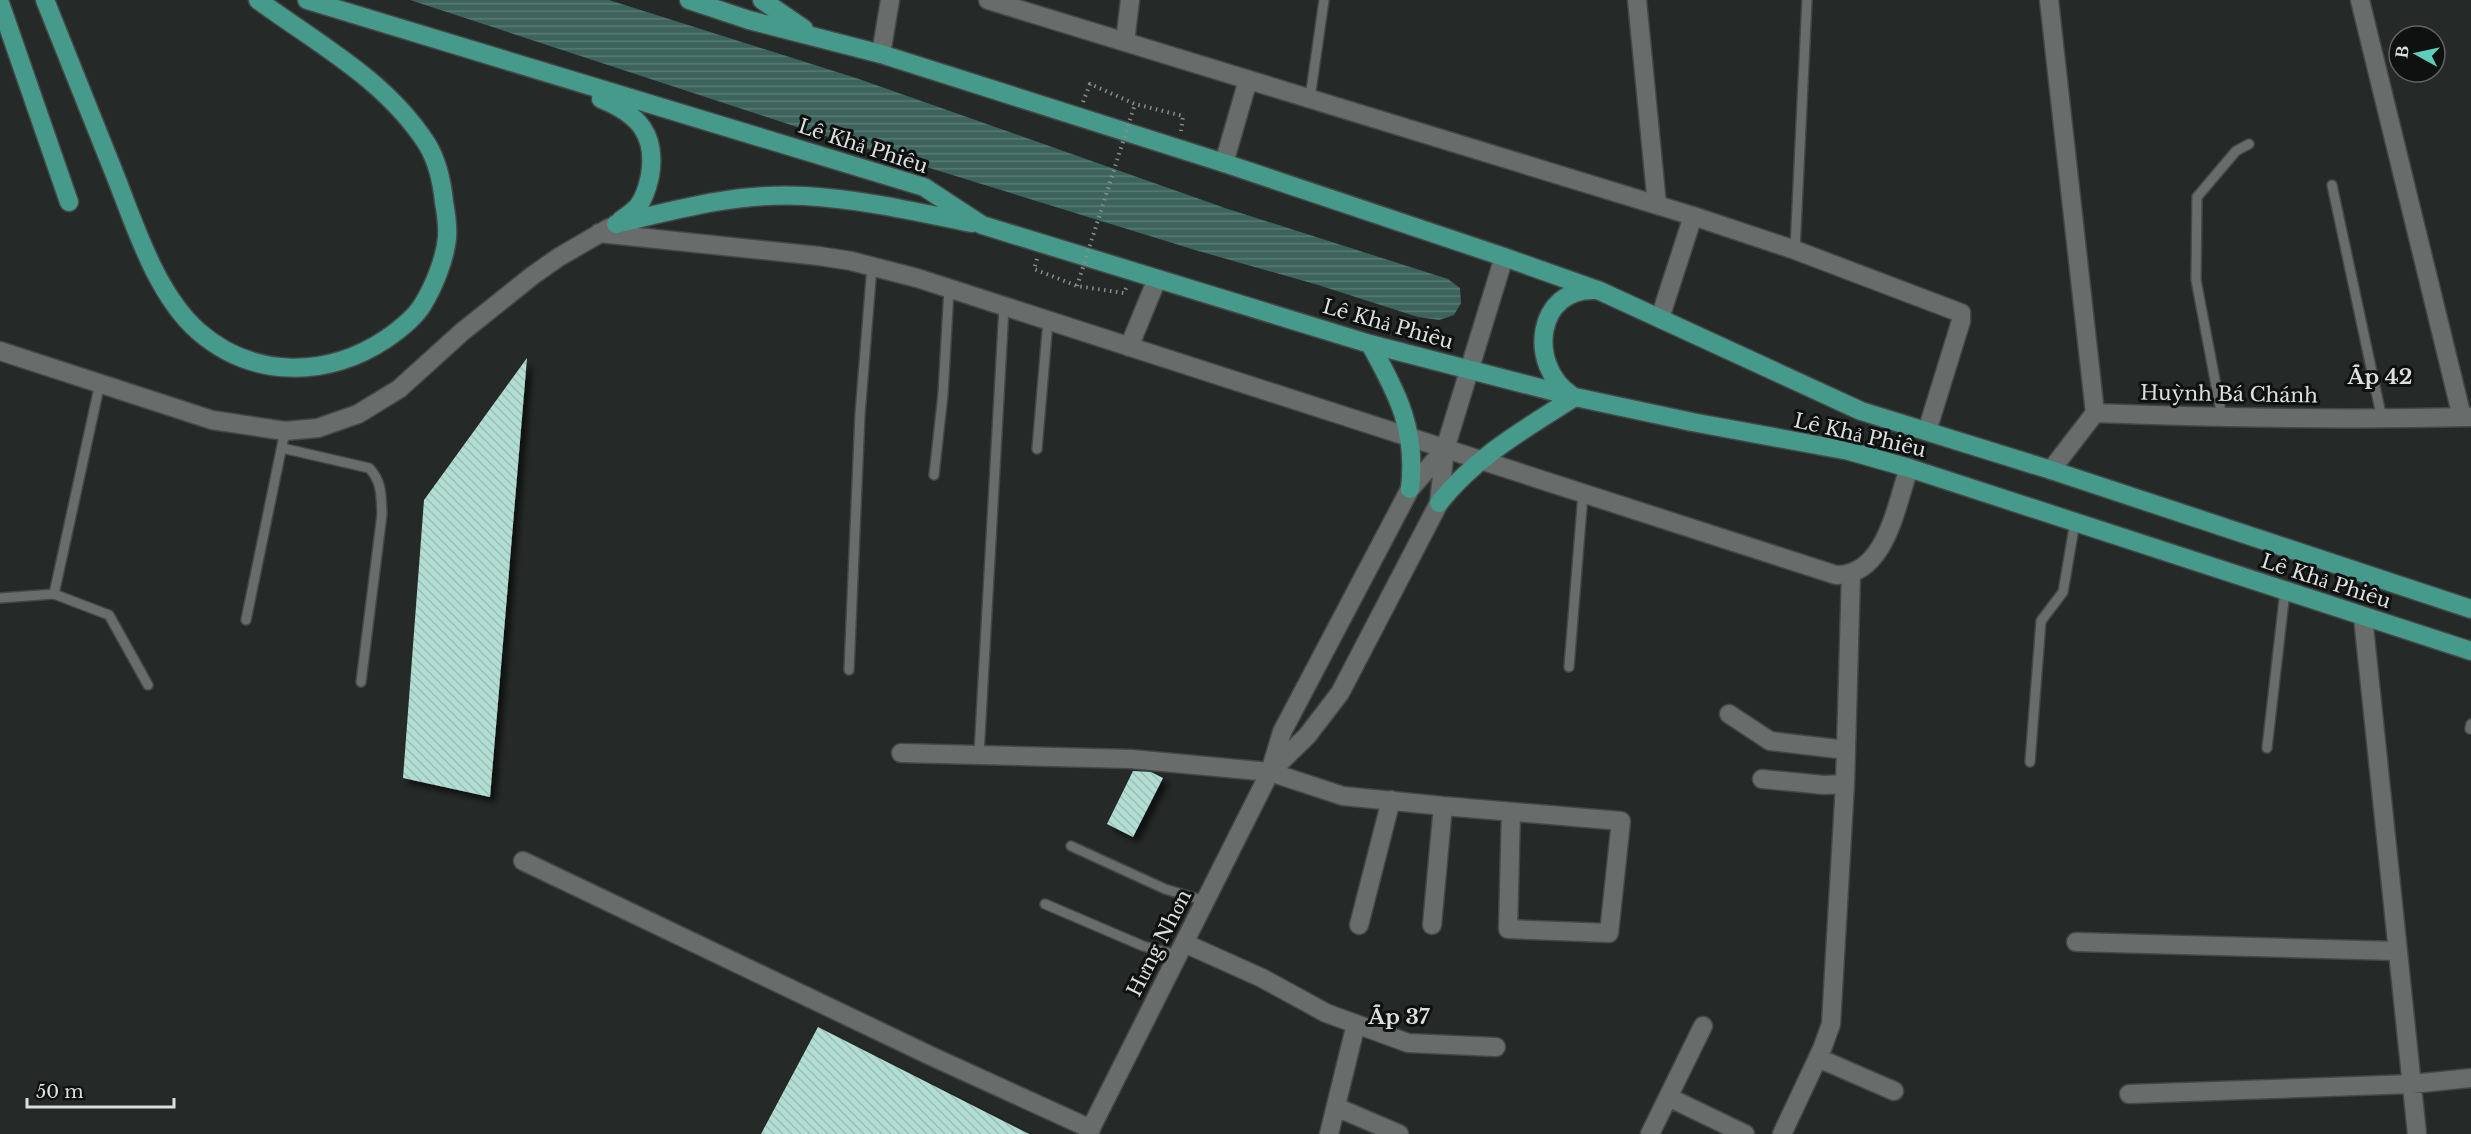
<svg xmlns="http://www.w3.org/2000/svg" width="2471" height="1134" font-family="'Libre Baskerville',serif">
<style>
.water{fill:url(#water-rules)}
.building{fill:url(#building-back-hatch);filter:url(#shadow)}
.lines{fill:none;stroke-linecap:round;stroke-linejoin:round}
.service-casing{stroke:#444746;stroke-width:12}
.minor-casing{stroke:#444746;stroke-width:21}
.tertiary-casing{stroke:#444746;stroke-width:21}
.trunk-casing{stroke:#444746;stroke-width:21}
.path{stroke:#898d8c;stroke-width:4;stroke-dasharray:1.5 4.5;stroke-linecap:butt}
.service{stroke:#686d6c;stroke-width:9}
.minor{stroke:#686d6c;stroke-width:18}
.tertiary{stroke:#686d6c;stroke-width:18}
.trunk{stroke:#469a8b;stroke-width:18}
.path-bridge{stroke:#898d8c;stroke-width:4;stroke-dasharray:1.5 4.5;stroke-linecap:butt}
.labels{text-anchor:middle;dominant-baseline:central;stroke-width:6;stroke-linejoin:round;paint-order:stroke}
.street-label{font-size:20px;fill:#dcdfde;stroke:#0f1111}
.neighbourhood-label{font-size:21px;font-weight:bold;fill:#dcdfde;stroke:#0f1111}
</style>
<defs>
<pattern id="water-rules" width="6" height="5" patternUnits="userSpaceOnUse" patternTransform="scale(1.5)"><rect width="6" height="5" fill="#3d645c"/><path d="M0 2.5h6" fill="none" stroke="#587a73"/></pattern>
<pattern id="building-back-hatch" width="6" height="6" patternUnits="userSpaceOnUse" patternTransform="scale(1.5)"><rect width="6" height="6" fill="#b2ddd3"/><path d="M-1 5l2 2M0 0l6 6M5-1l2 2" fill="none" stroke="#9cbeb6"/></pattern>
<filter id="shadow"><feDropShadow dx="5.5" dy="5.5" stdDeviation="3" flood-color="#0009"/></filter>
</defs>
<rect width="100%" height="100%" fill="#252928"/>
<path class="water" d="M410,0H609L859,79L1225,208L1448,279L1460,288L1461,303L1454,315L1439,320L1418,317L1318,285L1195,250L803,129Z"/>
<path class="building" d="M527,358L490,797L403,778L424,500Z
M1133,771L1151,772L1163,778L1133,837L1107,824Z
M818,1027L1029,1134H761Z"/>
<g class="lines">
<g class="service-casing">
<path id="service" d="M1310,98L1324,0
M2332,185L2382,419
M1795,250L1807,0
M2222,417L2196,280L2197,197L2236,151L2249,144
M282,448L369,468C382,481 381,496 382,514L361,682
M1037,449L1048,321
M934,475L943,394L949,289
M54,594L109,615L148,685
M0,598L54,594L100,383
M246,620L285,431
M1569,667L1583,494
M849,670L860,414L872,266
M2470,729L2471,724
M2267,748L2285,591
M979,754L1004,307
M2030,762L2041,621L2063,592L2075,522
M1071,846L1165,889L1205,901
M1045,904L1143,946L1178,955"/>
</g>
<g class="minor-casing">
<path id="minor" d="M1637,0L1657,205
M2049,0L2095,413
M2360,0L2462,417
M1125,42L1130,0
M881,54L890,0
M1224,163L1248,80
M599,233L819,256L851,261L917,278L1836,575C1886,576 1896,505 1909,468
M1660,318L1693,216
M1129,347L1157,279
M0,351L212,420L285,431L318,428L358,414L399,389L462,332L532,276L559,257L609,228
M2051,470L2095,413C2220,418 2345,420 2471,417
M2363,617L2417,1134
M1729,714L1770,741L1846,750
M901,753L1131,759L1270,772L1343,796L1443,806L1432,925
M1762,779L1824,785L1845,784
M1443,806L1621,821L1609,933L1508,929L1511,812
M523,861L931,1056L1091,1129
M1359,925L1391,800
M2076,942L2397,951
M1184,943L1262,978L1326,1013L1408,1043L1496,1047
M1818,1058L1894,1091
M2129,1094L2412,1084L2471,1078
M1668,1097L1745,1134
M1336,1107L1399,1134
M1329,1134L1356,1024
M1650,1134L1703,1026
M1782,1134L1822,1049L1831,1024L1845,784L1851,574"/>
</g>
<g class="tertiary-casing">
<path id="tertiary" d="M988,0L1693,216L1795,250L1961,313V321L1927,431
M1271,771L1307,736L1340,693L1439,503L1445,449L1504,257
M1088,1134L1270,772L1282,732L1410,489L1445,449"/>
</g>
<g class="trunk-casing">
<path id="trunk" d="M45,0C68,57 90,113 113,170C134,222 155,293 198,331C253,379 327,378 386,339C399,330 415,318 423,304C434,286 445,259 447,238C448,226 446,213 444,202C442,182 438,162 427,144C386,80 318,44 258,0
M307,0L924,187L982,225L1370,344L1575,397L1692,422L1849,451L1909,468L2471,651
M689,0L749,20L881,54L1224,163L1504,257L1600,291L1861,411L2051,470L2471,609
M762,0L804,29
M0,3L69,202
M601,99C638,114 657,134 650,176C648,185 644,199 638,206C633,212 626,216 620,221
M616,224C678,209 741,192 805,196C861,199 917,212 972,223
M1370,344C1398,394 1417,431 1410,489
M1571,395C1527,365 1536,287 1596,290
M1439,503C1476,456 1525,429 1575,397"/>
</g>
<path class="path" d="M1083,102L1090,84L1135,104L1183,116L1181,131
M1037,259L1034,269L1077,286L1124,293L1127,286"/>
<use href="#service" class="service"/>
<use href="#minor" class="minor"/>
<use href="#tertiary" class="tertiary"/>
<use href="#trunk" class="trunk"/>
<path class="path-bridge" d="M1077,286L1135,104"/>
</g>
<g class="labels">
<g class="street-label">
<text transform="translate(863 146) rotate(18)">Lê Khả Phiêu</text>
<text transform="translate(1388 324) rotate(16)">Lê Khả Phiêu</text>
<text transform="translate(2229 394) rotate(1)">Huỳnh Bá Chánh</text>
<text transform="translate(1860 435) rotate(13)">Lê Khả Phiêu</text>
<text transform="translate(2326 581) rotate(18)">Lê Khả Phiêu</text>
<text transform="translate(1159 943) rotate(-63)">Hưng Nhơn</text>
</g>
<g class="neighbourhood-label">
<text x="2380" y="377">Ấp 42</text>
<text x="1399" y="1017">Ấp 37</text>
</g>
</g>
<g transform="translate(2417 54) rotate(278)"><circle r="28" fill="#0f1111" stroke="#616363" stroke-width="1.5"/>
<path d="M0-4.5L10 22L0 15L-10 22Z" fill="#5dceb9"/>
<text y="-9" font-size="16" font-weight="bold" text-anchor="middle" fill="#dcdfde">B</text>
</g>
<path d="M27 1098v9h147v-9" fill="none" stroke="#dcdfde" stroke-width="3"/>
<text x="36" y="1098" font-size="18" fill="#dcdfde" stroke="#0f1111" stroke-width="4.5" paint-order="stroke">50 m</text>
</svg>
